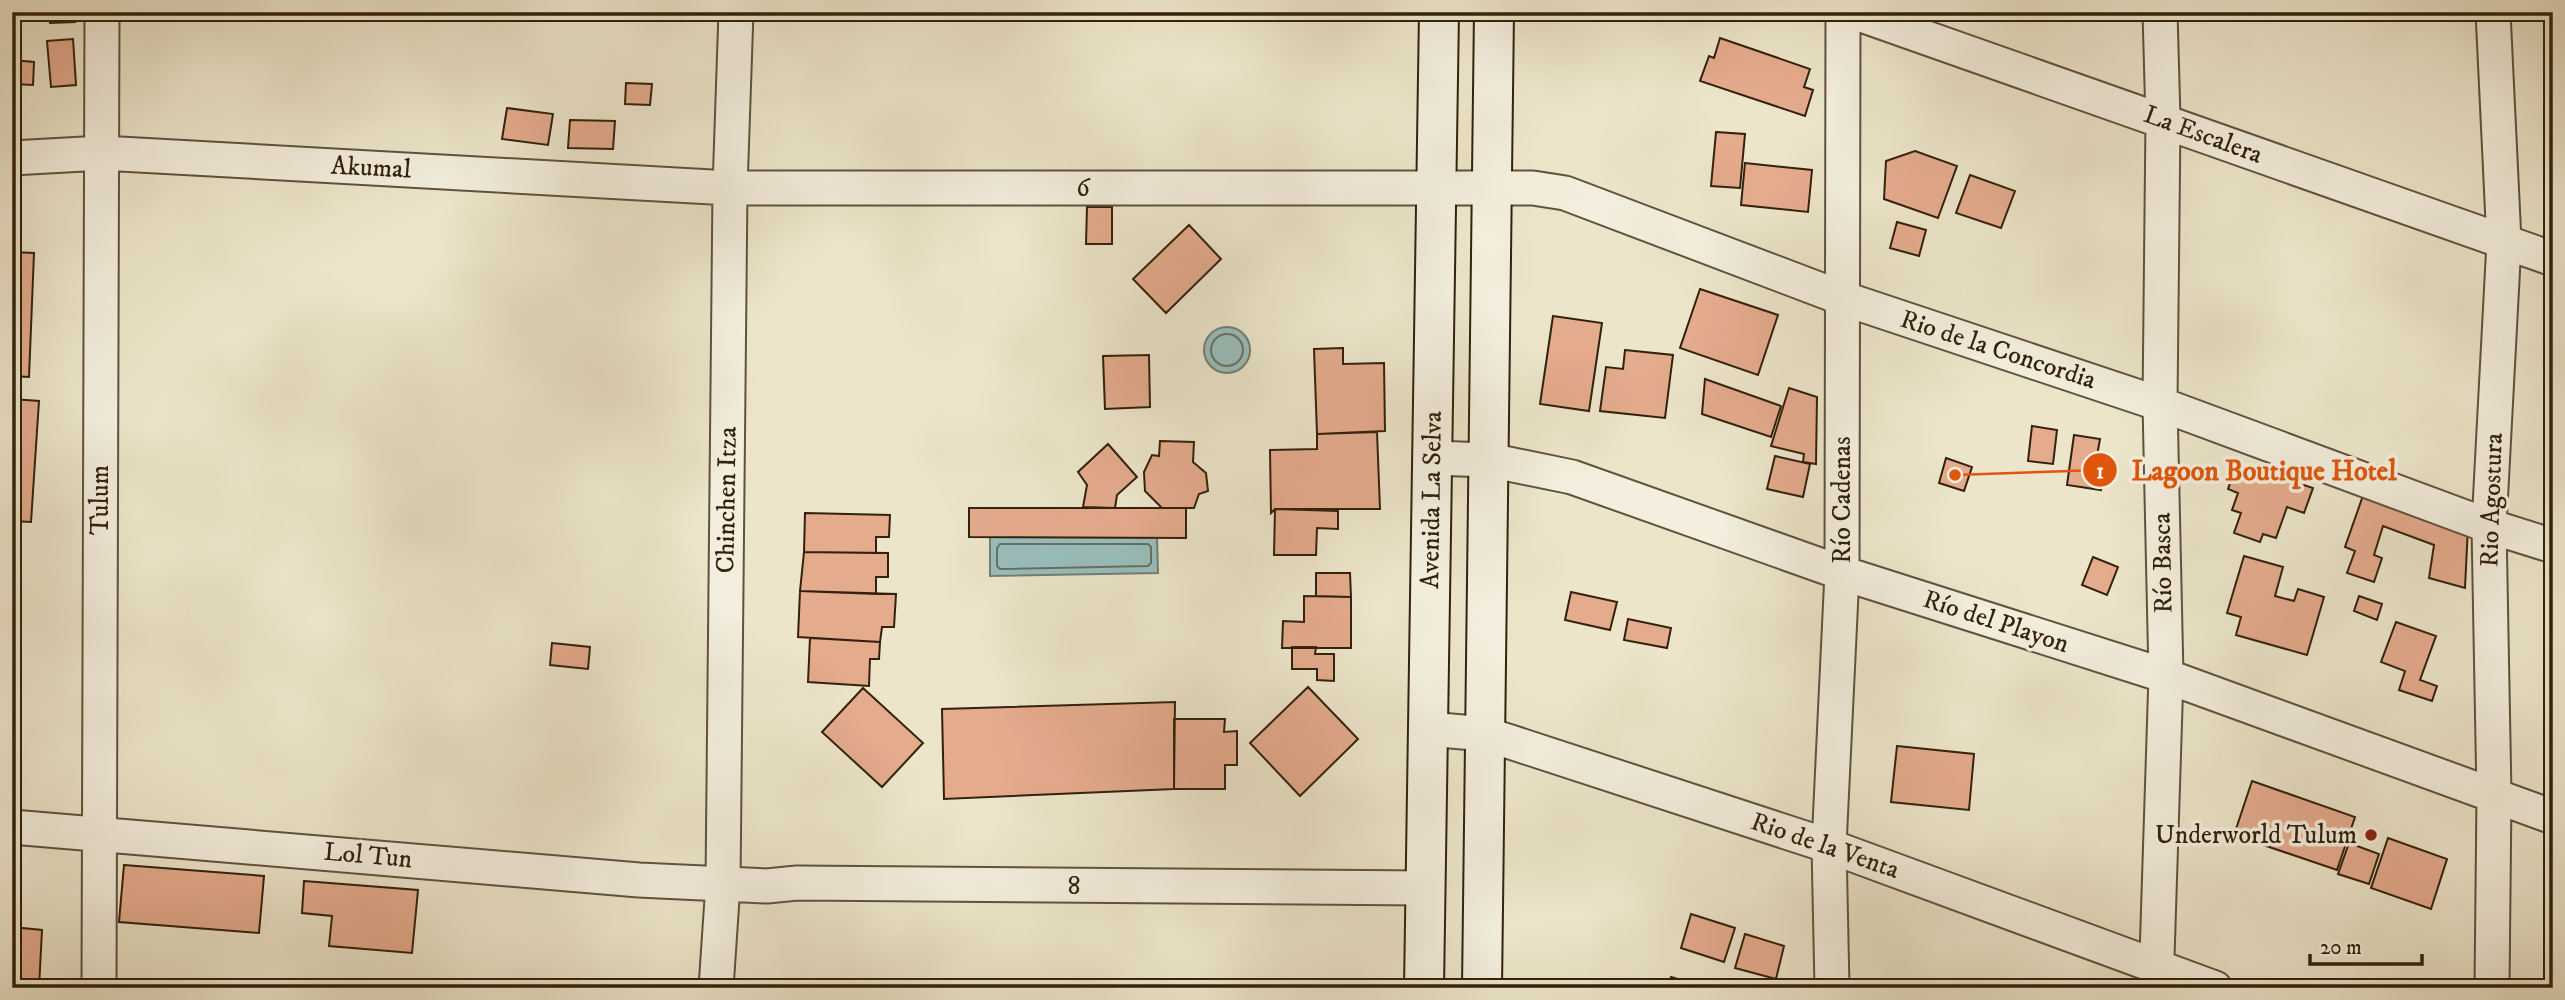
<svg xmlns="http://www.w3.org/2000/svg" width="2565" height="1000" font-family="'IM FELL DW Pica',serif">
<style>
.water{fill:#99bebc;stroke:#707f76;stroke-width:2}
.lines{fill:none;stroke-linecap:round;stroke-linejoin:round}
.shore{stroke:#667064;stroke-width:2}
.building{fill:#e4ab8d;stroke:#32210c;stroke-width:2}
.street-casing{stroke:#60523c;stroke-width:37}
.secondary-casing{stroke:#32210c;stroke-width:42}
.street{stroke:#f3eedd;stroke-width:33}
.secondary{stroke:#f3eedd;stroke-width:38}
.poi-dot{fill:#8f2418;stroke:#f3eedd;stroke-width:2.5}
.labels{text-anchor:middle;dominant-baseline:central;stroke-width:7;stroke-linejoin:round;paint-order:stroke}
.street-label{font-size:26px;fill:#32210c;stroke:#f3eedd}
.poi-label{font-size:26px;fill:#32210c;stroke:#f3eedd;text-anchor:end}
.leader{fill:none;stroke:#df560c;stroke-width:2.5}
.callout-dot{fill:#df560c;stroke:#f3eedd;stroke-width:2.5}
.mark-label{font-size:21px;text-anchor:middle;font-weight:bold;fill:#fff}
.callout-label{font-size:28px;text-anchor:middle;font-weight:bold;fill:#df560c;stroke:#f3eedd;stroke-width:7;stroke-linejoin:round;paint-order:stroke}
</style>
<rect width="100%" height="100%" fill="#ece5ca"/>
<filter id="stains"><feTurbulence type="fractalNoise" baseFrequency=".00286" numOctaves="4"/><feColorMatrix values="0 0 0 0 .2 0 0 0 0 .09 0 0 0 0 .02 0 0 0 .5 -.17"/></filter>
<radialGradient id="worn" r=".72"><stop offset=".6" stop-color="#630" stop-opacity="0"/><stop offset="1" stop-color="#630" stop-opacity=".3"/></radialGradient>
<path class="water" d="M1204 350a23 23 0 1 1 46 0a23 23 0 1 1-46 0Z
M990,537H1157L1158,573L990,576Z"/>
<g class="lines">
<path class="shore" d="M1211 350a16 16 0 1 1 32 0a16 16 0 1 1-32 0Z
M1000,544H1148L1151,547V563L1148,566L1000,569L997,566V548Z"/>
</g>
<path class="building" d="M49,12H75V22L50,23Z
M1720,38L1810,69L1804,87L1813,90L1805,116L1700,81L1709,56L1714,58Z
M73,39L76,85L51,87L47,41Z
M12,60L34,62L33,85L12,84Z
M626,83L652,84L650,105L625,104Z
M507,108L553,114L548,145L502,139Z
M570,120L615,121L613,149L568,148Z
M1716,132L1745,134L1740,188L1711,186Z
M1915,151L1957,166L1938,218L1884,199L1886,161Z
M1745,163L1812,170L1808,212L1741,205Z
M1970,175L2015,191L2001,228L1956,213Z
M1087,207H1112V244H1086Z
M1897,222L1926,230L1919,256L1890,248Z
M1189,225L1221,259L1166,313L1133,279Z
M12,252L34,253L29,377L12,376Z
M1700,289L1778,315L1758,375L1680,348Z
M1553,316L1602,323L1589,411L1540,404Z
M1343,348V364L1384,363L1385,431L1317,434L1314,349Z
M1625,350L1673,355L1665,418L1600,411L1606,367L1623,369Z
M1149,355L1150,407L1105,409L1103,356Z
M1705,379L1781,406L1771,437L1702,414Z
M1789,388L1817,397L1816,464L1803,462L1804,454L1771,446Z
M12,399L39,401L31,522L12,521Z
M2032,426L2057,430L2053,464L2028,461Z
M1377,432L1380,509H1275L1271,513L1270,450L1317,449V434Z
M2074,435L2100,439L2095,467L2104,472L2101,490L2067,485Z
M1160,441L1194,442L1193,462L1206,473L1208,491L1199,494L1194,508H1162L1145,491L1144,472L1152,455L1159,456Z
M1108,444L1137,477L1117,495L1115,508L1083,507L1087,485L1078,472Z
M1775,456L1810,464L1803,497L1767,489Z
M1946,458L1972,467L1964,491L1939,483Z
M2237,464L2264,474L2267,465L2291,473L2289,480L2313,488L2304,513L2287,507L2276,538L2263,534L2260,542L2234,533L2241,513L2232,510L2238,493L2228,489Z
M2366,487L2468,526L2465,588L2429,578L2434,545L2383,526L2374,555L2382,558L2374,582L2347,573L2355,551L2345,547Z
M969,508H1186V538L969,537Z
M1275,509L1338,511V529L1317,528L1316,555H1274Z
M805,513L890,515L889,537H876V553L804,552Z
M804,552L888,553V577H876V594L800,591Z
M2244,556L2283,567L2275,596L2294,601L2298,589L2324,597L2307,655L2236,635L2241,617L2227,613Z
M2093,557L2118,567L2107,595L2082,585Z
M1316,573H1350L1351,597L1316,596Z
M800,591L896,594L894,627H882L880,642L798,637Z
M1571,592L1617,602L1610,630L1565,620Z
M1304,596L1351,597V648H1282L1283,621L1304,622Z
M2359,596L2382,604L2377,620L2354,611Z
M1628,619L1671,628L1667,648L1624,640Z
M2396,622L2436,636L2420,680L2437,686L2432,701L2399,690L2405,671L2381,662Z
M810,638L880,642L879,659H870L869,686L808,682Z
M552,643L590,647L588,669L550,665Z
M1292,647H1316L1315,654H1334V681L1317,680V669H1292Z
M1308,687L1358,739L1300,796L1250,743Z
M863,688L923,743L882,787L822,732Z
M1175,702L1174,789L944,799L942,709Z
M1174,719H1225L1224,732L1237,731V765H1225V789H1174Z
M1897,746L1974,754L1969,810L1891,802Z
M2252,781L2355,817L2337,870L2234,835Z
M2388,838L2447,859L2431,909L2371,888Z
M2349,843L2379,854L2369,884L2338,874Z
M124,865L264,876L259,933L119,922Z
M304,881L418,890L412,953L329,946L332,916L302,913Z
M1691,914L1735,928L1724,962L1681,948Z
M12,927L42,930L39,988H12Z
M1745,934L1784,946L1776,979L1735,968Z
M1671,977L1708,988H1668Z"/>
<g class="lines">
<g class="street-casing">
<path id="street" d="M1853,12L2553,259
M12,158L102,153L730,188H1533L1565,193L1842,298L2160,404L2489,526L2553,546
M1432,458L1489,460L1572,477L1842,573L2166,676L2553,817
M1428,729L1486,734L1829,846L2215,988
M12,827L639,880L767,886L797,883L1425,888
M99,988L102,12
M716,988L723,884L730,188L736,12
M1832,988L1829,846L1842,573L1843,12
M2156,988L2166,676L2160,404L2163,120L2160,12
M2492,988L2494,795L2489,526L2504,242L2493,12"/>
</g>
<g class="secondary-casing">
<path id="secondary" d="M1424,988L1439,12
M1482,988L1494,12"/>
</g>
<use href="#street" class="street"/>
<use href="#secondary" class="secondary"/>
</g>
<circle class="poi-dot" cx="2371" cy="835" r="7"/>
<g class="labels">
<g class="street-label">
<text transform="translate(2203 135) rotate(20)">La Escalera</text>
<text transform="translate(371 168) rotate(3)">Akumal</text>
<text x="1083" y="188">6</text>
<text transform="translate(1998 350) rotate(18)">Rio de la Concordia</text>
<text transform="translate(100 500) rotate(-90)">Tulum</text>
<text transform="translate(727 500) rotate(-89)">Chinchen Itza</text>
<text transform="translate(1432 500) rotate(-89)">Avenida La Selva</text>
<text transform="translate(1842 500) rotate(-90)">Río Cadenas</text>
<text transform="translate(2492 500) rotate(-88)">Rio Agostura</text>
<text transform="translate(2163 563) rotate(-91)">Río Basca</text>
<text transform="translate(1996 622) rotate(18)">Río del Playon</text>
<text transform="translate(1825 846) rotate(19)">Rio de la Venta</text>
<text transform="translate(368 856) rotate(5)">Lol Tun</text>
<text x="1074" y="886">8</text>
</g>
<g class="poi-label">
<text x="2357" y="835">Underworld Tulum</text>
</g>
</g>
<path class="leader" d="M1955 475L2100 470"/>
<g class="callout-dot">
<circle cx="1955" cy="475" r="7"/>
<circle cx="2100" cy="470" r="18"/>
</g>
<g class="mark-label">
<text x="2100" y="478">1</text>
</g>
<g class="callout-label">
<text x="2264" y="480">Lagoon Boutique Hotel</text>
</g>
<rect width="2565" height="1000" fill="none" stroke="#ece5ca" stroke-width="42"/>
<rect x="14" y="14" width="2537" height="972" fill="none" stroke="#32210c" stroke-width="3.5"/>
<rect x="21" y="21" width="2523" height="958" fill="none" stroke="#32210c" stroke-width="2"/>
<path d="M2310 954v10h112v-10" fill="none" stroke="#32210c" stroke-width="3.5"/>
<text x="2320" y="954" font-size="21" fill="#32210c" stroke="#f3eedd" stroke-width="5" paint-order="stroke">20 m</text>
<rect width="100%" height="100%" filter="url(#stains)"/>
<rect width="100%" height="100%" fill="url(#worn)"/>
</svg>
